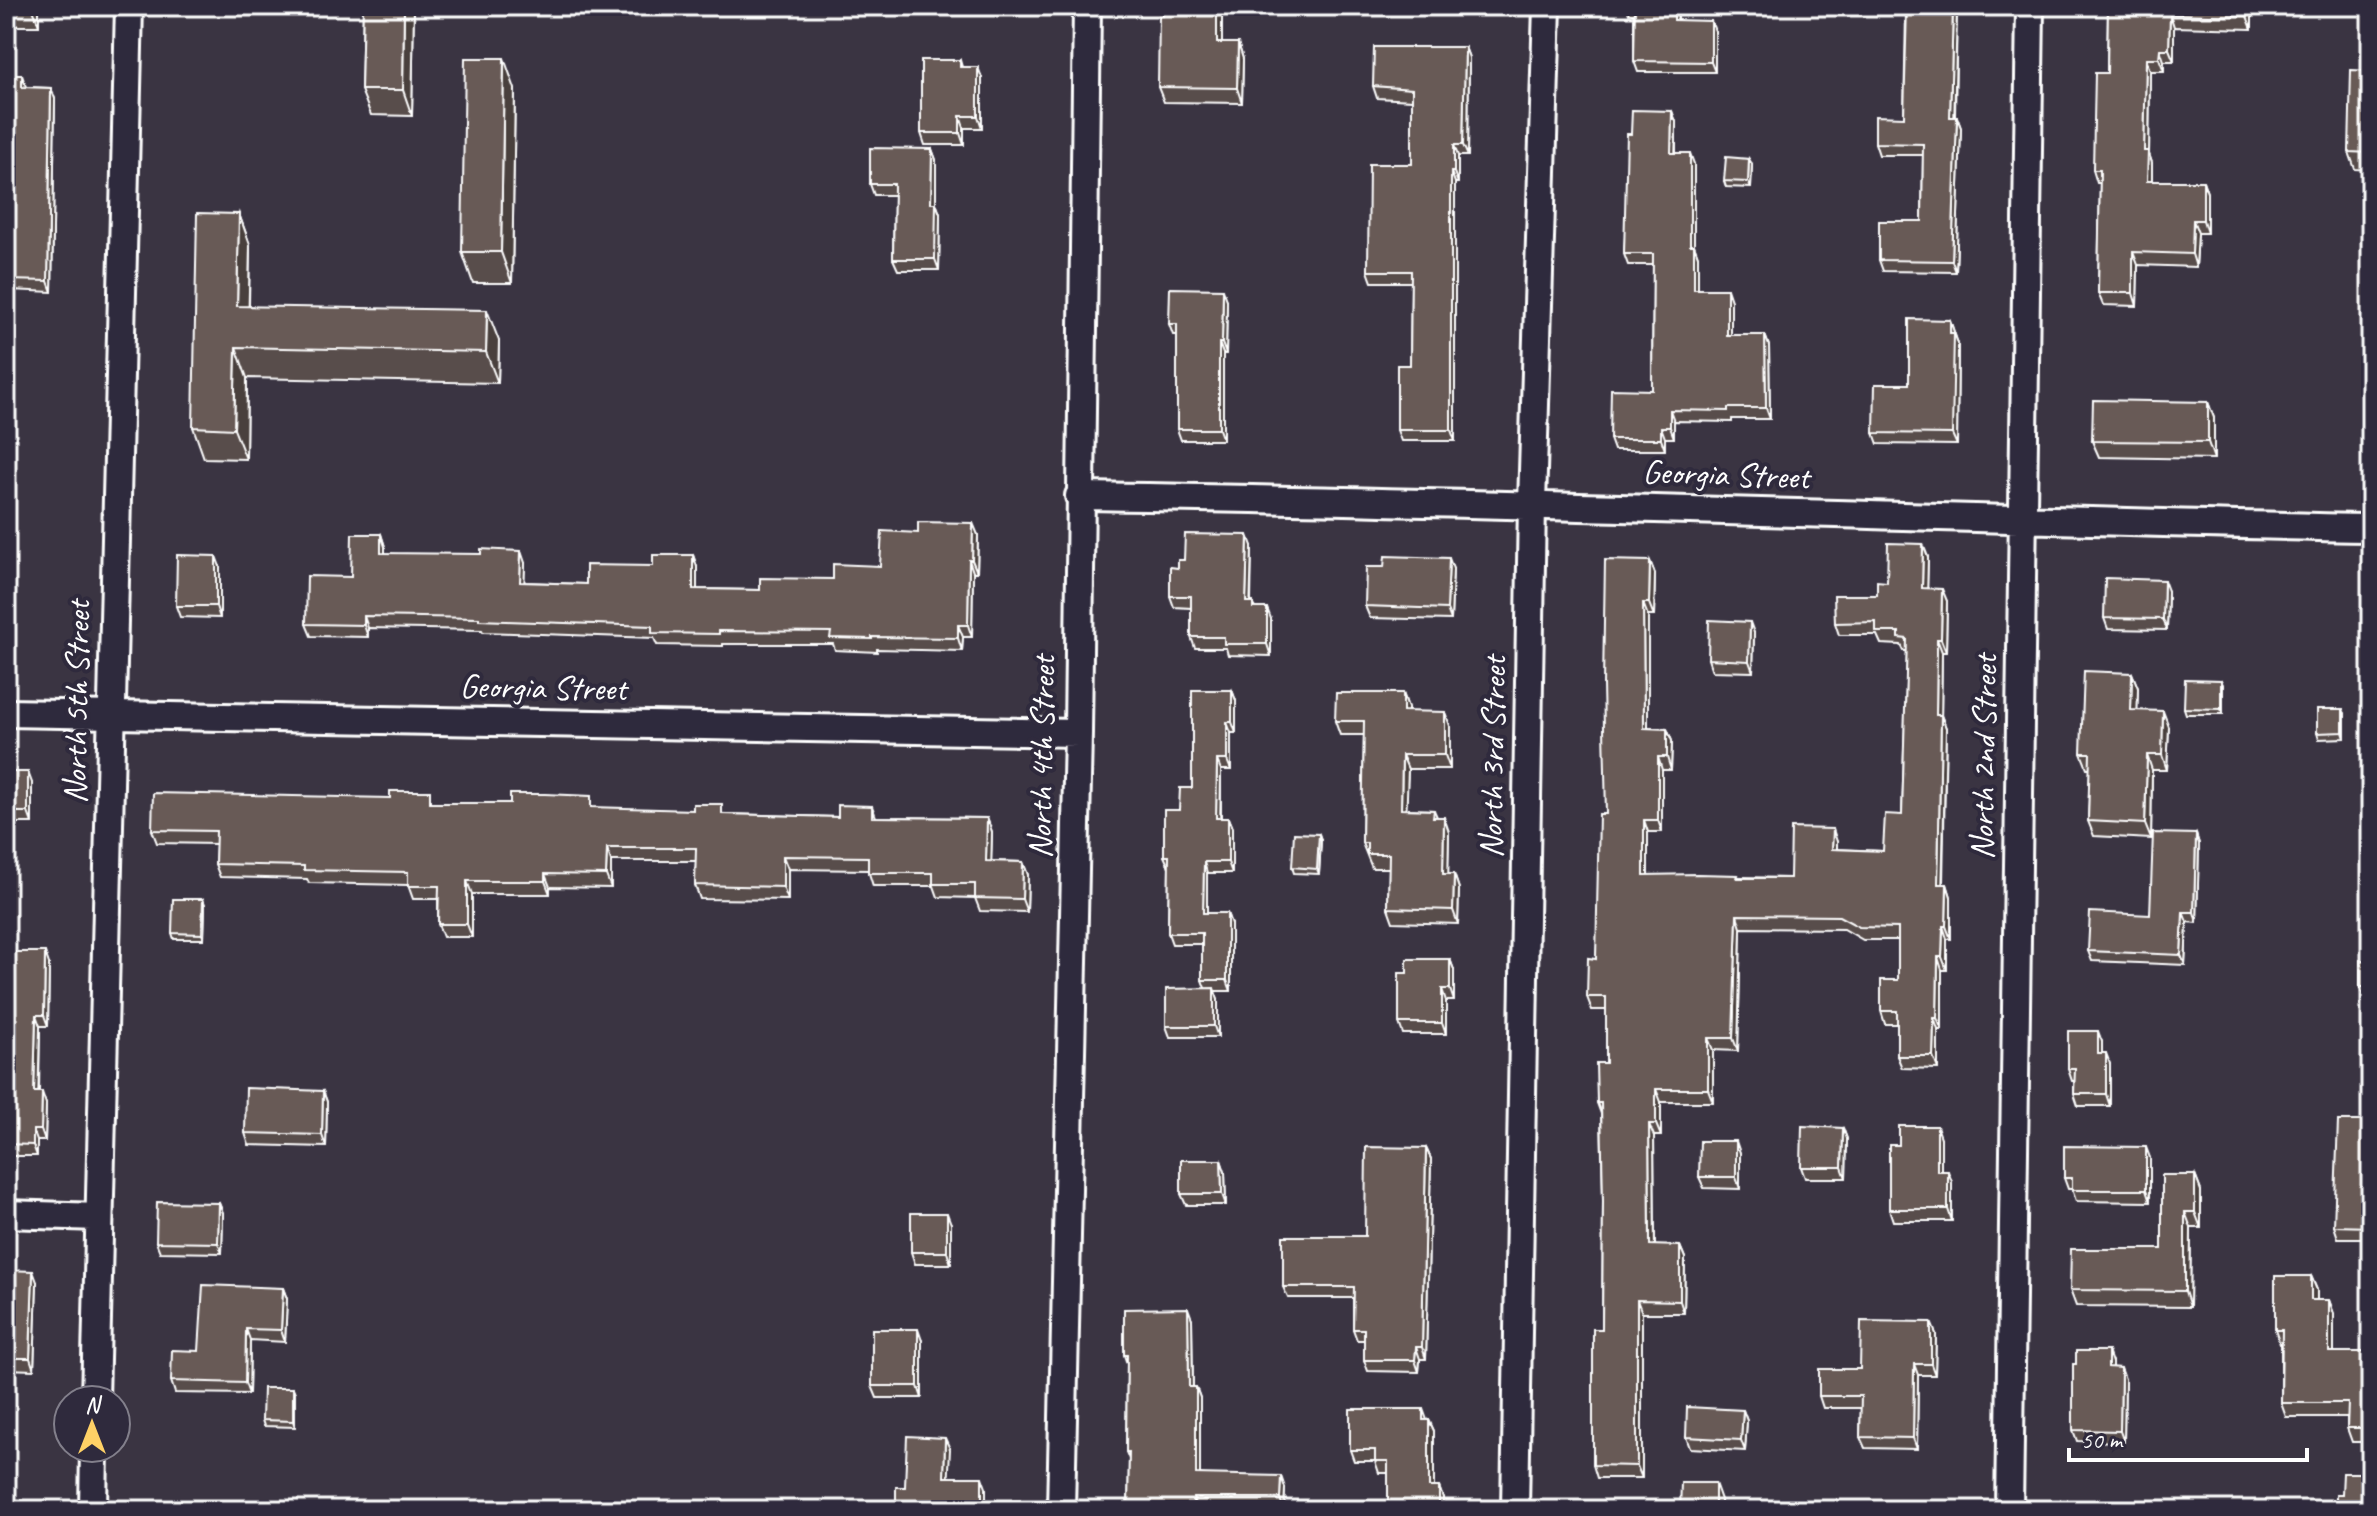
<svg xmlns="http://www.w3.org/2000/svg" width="2377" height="1516" font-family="Caveat,sans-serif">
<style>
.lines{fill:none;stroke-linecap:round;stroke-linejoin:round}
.minor-casing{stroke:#fff;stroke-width:32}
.minor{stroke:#2f2a3d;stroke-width:26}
.wall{fill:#594d4b;stroke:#fff;stroke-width:2}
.shaded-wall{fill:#493f3d;stroke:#fff;stroke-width:2}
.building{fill:#685a57;stroke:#fff;stroke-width:2}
.labels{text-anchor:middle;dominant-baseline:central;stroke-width:8;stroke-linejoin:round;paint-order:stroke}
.street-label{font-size:34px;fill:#fff;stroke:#2f2a3d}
</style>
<rect width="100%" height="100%" fill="#3a3442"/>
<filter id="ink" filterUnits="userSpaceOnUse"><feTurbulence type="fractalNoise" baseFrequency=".0125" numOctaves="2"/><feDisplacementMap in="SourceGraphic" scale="16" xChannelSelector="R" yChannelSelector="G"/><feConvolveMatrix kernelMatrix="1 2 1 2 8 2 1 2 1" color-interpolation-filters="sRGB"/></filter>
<g filter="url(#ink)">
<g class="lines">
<g class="minor-casing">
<path id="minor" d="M1079,496C1510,502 1940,519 2371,528
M6,713L1078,733
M6,1214L99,1217
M95,1400L129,6
M93,1510L94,1448
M1061,1510L1078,733L1087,6
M1515,1510L1532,504L1547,6
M2009,1510L2030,6"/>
</g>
<use href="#minor" class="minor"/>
</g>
<path class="wall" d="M6,6H39V26H6Z
M363,6H414L412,116L371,115L361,90Z
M1164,6H1354V14L1222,10V43H1238L1243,59L1242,103L1164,102L1158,87Z
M1626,6H1678V20L1715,31V72H1638L1634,61V14H1629Z
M1894,6H1957L1955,117H1957L1961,128L1956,272L1883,271L1879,260L1922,221L1923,155H1879L1875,143L1904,117L1906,12H1896Z
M2108,6H2252V29L2174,27V61H2164V71H2150L2149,154L2152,163V181H2203L2207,193V233H2198L2196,267L2138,265L2137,306L2103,305L2098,293L2100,183H2097L2093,170L2107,73Z
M1465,47L1469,58L1468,156H1458V183H1455V441H1401L1397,430L1410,365L1411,282H1372L1368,271L1412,164V100L1377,98L1373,86Z
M960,60L962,67L982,78V128H964V145H925L921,133Z
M2371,71V170L2355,169L2349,152Z
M6,75H22L26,87L51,88L55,99L52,292L11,290L8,280L10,207H6Z
M515,89L512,283H473L462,252Z
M1672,111L1676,122V153L1694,164V245L1698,256V289L1731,301V335H1765L1769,346L1770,419H1732V422L1674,421V438H1665V450H1614L1610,439L1652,390L1653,265H1628L1624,254L1631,134Z
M932,149L936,160V203L940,214L939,270H898L893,259L894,195H874L870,184Z
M1752,164L1751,188L1726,187L1724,181Z
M239,214L250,245L249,306L499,341L498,383L247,378L246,459L204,458L193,427Z
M1227,300L1226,354H1223V440H1181L1177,429V335H1173L1169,324Z
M1950,320L1958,344L1957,445L1878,444L1874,433L1909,384Z
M2208,402L2214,418V459L2099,457L2092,441Z
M2371,410V478H2369L2365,467Z
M381,534L385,547V553L525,563L524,582L586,584L693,555L697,567V589L760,590L833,579L880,566L978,535L977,572H973L972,637H963L962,651L877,649V652L835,650L833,644H723V646L657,645L654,638L483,632L482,630L368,628V637L311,636L306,624L351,577Z
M1252,546L1251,602L1255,608L1271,619V656L1228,655L1226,648H1195L1191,637V608L1174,607L1170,596L1178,568L1184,560Z
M1928,557L1927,588L1947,601L1946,652H1942L1941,715L1946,728L1943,884H1947L1951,897V939H1947V970H1942V1030H1938V1069L1902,1068L1897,1056V1024H1885L1881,1011L1898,980V940H1863L1844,929L1741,928L1738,1051L1713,1050V1102H1661V1136H1654L1655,1246H1680L1685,1258L1684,1313H1642V1478H1597L1593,1465L1602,1329L1603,1201L1601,1114L1597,1103L1606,1063V1010H1592L1587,997L1596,959L1606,814L1650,561L1655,574L1654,616H1648V728L1667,729L1672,741L1671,770H1662V832H1648V875L1790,878L1837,842V849L1883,851L1902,815L1907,651H1904L1901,645L1881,644L1877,635H1839L1835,623L1877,595L1887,582Z
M220,567V618L180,617L176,606Z
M1453,569L1451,620L1370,618L1365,606Z
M2168,591L2167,630L2108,629L2104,618Z
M1754,633L1753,672L1712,671L1708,659Z
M2132,673L2138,688L2137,711L2169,727L2167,770H2152L2151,839L2094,836L2088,821L2090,768H2087L2081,753Z
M2221,680L2223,685V714H2186L2184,708Z
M1232,690L1236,701V733H1231V770H1221V818H1228L1232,828V873H1207V913H1227L1231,924V991H1214L1218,1000V1037H1170L1166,1026L1205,988L1202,980V944H1172L1168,933L1169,867L1164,856L1179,810L1192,788Z
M1403,693L1408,708V711L1450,726V769H1408L1406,809L1434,810L1437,817L1449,832L1448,874H1454L1459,889L1458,924L1393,922L1388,908L1389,868H1372L1362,843L1364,735H1340L1335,721Z
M2345,714V738L2319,739L2317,733Z
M6,767H12L13,772L32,783V823H6Z
M434,803L596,808L726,814L838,817L872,806L876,817L987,818L992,832L991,861L1023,862L1028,875L1027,912L980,911L975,898L938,897L934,886H873L868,870L788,869V900L700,899L695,885L696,861H611V888L550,887V894H472V937H443L438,924V899H413L408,885L309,883L307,879L220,877L215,864L216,844L157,843L152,830Z
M1319,834L1321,840L1319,874L1294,873L1292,867Z
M2196,834L2199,844L2197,923L2187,922L2185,965L2092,961L2088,951L2150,915Z
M203,899L205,905L204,939H174L172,933Z
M6,952L49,964L48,1026H40L39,1092L46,1104L45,1141H37V1156H6Z
M1450,959L1454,970V1001H1446V1034H1403L1399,1023L1407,973Z
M2371,960V998H2364L2360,987Z
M2102,1042V1053L2110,1064V1106H2078L2074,1094V1081H2072L2068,1069Z
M323,1091L327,1102L326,1147L249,1145L245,1133Z
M2371,1121V1238H2338L2334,1226Z
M1843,1128L1847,1139L1846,1178H1805L1801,1167Z
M1941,1138V1171L1952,1182V1221H1893L1889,1209L1899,1145Z
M1426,1148L1431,1159L1426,1359H1420L1419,1372L1368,1371L1364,1360V1340H1357L1353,1329V1298H1288L1283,1287L1365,1236Z
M1740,1153V1189L1704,1188L1699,1177Z
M2150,1158V1202L2076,1201L2072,1189H2068L2064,1178Z
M1221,1160L1225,1172L1226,1205H1186L1181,1194Z
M2195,1175L2201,1191V1228H2191L2190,1307L2076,1306L2070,1290L2162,1249Z
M219,1203L223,1213L222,1253L160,1252L156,1242Z
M951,1224V1264H915L911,1252Z
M6,1270L37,1282L34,1370L6,1369Z
M2311,1276L2317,1290V1300H2329L2334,1314V1352H2371V1442H2352L2347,1428V1417H2286L2281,1403V1344H2280L2275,1330Z
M283,1288L287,1299L285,1342L250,1340L249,1394L175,1393L171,1381L199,1351Z
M1192,1319L1193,1387H1196L1200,1398V1474L1285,1488L1284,1510H1128L1129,1459L1126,1452L1127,1364L1124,1355Z
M1936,1334L1935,1375H1918L1917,1449L1865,1448L1860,1437L1861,1408H1823L1819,1396L1860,1369Z
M922,1341V1398H877L872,1386Z
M2112,1363V1367L2125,1379L2124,1442L2077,1441L2073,1430Z
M293,1388L295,1393V1427L264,1426L262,1420Z
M1350,1409H1423L1427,1420H1429L1434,1431V1487H1439L1443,1498V1507H1449L1450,1510H1388V1473H1379L1375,1461H1354L1350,1450Z
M1743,1410L1747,1421L1745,1451L1690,1448L1686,1437Z"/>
<path class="shaded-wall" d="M33,6H39V26L33,9Z
M404,6H414L412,116L403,90Z
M1217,6H1221L1222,10V59L1217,43Z
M1674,6H1678L1677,31L1674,20Z
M1953,6H1957L1954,128L1950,117Z
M2247,6H2252V29L2247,16Z
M2170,14L2174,27V61L2169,49Z
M1711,21L1715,31V72L1711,62Z
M1238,43L1243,59L1242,103L1237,88Z
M1465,47L1469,58L1468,156L1463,145Z
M2160,49L2164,61V71L2159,58Z
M504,58L515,89L512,283L501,252Z
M2146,58L2150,71L2149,154L2152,163V193L2147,181L2144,151Z
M978,67L982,78V128L978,116Z
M51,88L55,99L52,292L48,281Z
M1672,111L1676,122L1675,164L1671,153Z
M960,116L964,128V145L960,133Z
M1957,117L1961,128L1956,272L1952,261Z
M1454,145L1458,156V183L1454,172Z
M932,149L936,160V203L940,214L939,270L935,259L931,203Z
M1690,153L1694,164V256L1690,245Z
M1749,159L1752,164L1751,188L1748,182Z
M1451,172L1455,183V441L1451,430Z
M2203,181L2207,193V233L2203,220Z
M239,214L250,245L248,336L237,306Z
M2193,220L2198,233L2196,267L2192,254Z
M1694,245L1698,256V300L1694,289Z
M2133,252L2138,265L2137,306L2133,293Z
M1223,289L1227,300L1226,354L1222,343Z
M1727,289L1731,301V346L1727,335Z
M487,310L499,341L498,383L486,352Z
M1950,320L1958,344L1957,445L1952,434Z
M1765,335L1769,346L1770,419L1766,408Z
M1219,343L1223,354V440L1219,429Z
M236,347L247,378L246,459L234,429Z
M2208,402L2214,418V459L2208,442Z
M1670,410L1674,421V438L1670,427Z
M1661,427L1665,438V450L1661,439Z
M973,523L978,535L977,572L972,560Z
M381,534L385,547V565L381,553Z
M1248,535L1252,546L1250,613L1246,602Z
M1923,544L1928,557L1927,601L1922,588Z
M521,551L525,563L524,594L520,582Z
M693,555L697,567V601L693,589Z
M216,556L220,567V618L216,606Z
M1449,558L1453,569L1451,620L1447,609Z
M969,560L973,572L972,637L968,625Z
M1650,561L1655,574L1654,616L1649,603Z
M2164,580L2168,591L2167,630L2163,619Z
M1942,589L1947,601L1946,652L1941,639Z
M1643,603L1648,616V741L1644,728Z
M1267,608L1271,619V656L1267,644Z
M364,616L368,628V637L364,625Z
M1750,622L1754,633L1753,672L1749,661Z
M958,625L963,637L962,651L958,638Z
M1937,639L1942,652L1941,728L1936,715Z
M2132,673L2138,688L2137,726L2131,710Z
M2221,680L2223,685V714L2221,709Z
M1232,690L1236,701V733L1232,722Z
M1403,693L1408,708V726L1403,711Z
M2343,709L2345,714V738L2343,732Z
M2163,711L2169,727L2167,770L2162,755Z
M1445,712L1450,726V769L1445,755Z
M1941,715L1946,728L1942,896L1938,884Z
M1227,722L1231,733V770L1227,760Z
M1667,729L1672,741L1671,770L1667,757Z
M1402,755L1408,769L1406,823L1401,809Z
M2147,755L2152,770L2151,839L2145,824Z
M1658,757L1662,770V832L1658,820Z
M1217,760L1221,770L1220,828L1216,818Z
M28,772L32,783V823L28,812Z
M1444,817L1449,832L1448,888L1443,874Z
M987,818L992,832L991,874L986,861Z
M1228,818L1232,828V873L1228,862Z
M1644,820L1648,832V888L1644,875Z
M1833,829L1837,842V862L1832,849Z
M1319,834L1321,840L1319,874L1317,869Z
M2196,834L2199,844L2197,923L2194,912Z
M607,848L611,861V888L606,875Z
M783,856L788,869V900L783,887Z
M1023,862L1028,875L1027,912L1022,899Z
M1204,862L1207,873V924L1203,913Z
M545,874L550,887V894L545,881Z
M1454,874L1459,889L1458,924L1453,910Z
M467,881L472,894V937L467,924Z
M1947,884L1951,897V939L1946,926Z
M203,899L205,905L204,939L202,934Z
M2183,912L2187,922L2185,965L2181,955Z
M1227,913L1231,924V991L1227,980Z
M1737,915L1741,928L1738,1051L1733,1038Z
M1943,926L1947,939V970L1942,957Z
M45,952L49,964L48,1026L44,1015Z
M1938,957L1942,970V1030L1937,1018Z
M1450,959L1454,970V1001L1450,989Z
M1214,988L1218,1000V1037L1214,1026Z
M1442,989L1446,1001V1034L1442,1023Z
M36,1015L40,1026L38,1104L34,1092Z
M1934,1018L1938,1030V1069L1933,1056Z
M2098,1031L2102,1042V1064L2098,1053Z
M1708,1038L1713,1050V1102L1708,1089Z
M2106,1053L2110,1064V1106L2106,1094Z
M1656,1089L1661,1102V1136L1656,1124Z
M323,1091L327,1102L326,1147L322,1135Z
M42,1092L46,1104L45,1141L41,1130Z
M1649,1124L1654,1136L1655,1258L1650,1245Z
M1937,1126L1941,1138V1182L1937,1171Z
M1843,1128L1847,1139L1846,1178L1842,1167Z
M33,1130L37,1141V1156L33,1145Z
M1736,1141L1740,1153V1189L1736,1177Z
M2146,1147L2150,1158V1202L2146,1190Z
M1426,1148L1431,1159L1426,1359L1422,1347Z
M1221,1160L1225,1172L1226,1205L1222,1194Z
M1948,1171L1952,1182V1221L1948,1209Z
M2195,1175L2201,1191V1228L2195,1212Z
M219,1203L223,1213L222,1253L218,1243Z
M2185,1212L2191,1228L2190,1307L2185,1291Z
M947,1213L951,1224V1264L947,1252Z
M1680,1246L1685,1258L1684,1313L1680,1301Z
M33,1271L37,1282L34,1370L30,1358Z
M2311,1276L2317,1290V1314L2311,1300Z
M283,1288L287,1299L285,1342L281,1330Z
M1637,1300L1642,1313V1478L1637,1466Z
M2329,1300L2334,1314V1366L2329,1352Z
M1188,1308L1192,1319L1193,1398L1189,1387Z
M1931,1322L1936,1334L1935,1375L1931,1364Z
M246,1329L250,1340L249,1394L245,1383Z
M918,1329L922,1341V1398L918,1386Z
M1416,1347L1420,1359L1419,1372L1415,1360Z
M2108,1351L2112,1363V1379L2108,1367Z
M1914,1364L1918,1375L1917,1449L1913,1438Z
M2121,1368L2125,1379L2124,1442L2120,1431Z
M1196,1387L1200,1398V1485L1196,1474Z
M293,1388L295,1393V1427L293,1421Z
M1743,1410L1747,1421L1745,1451L1741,1440Z
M1429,1420L1434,1431V1498L1429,1487Z
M945,1438L950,1449L948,1489L944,1477Z
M2369,1473L2371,1477V1501L2369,1495Z
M1281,1476L1285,1488L1284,1510L1280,1498Z
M982,1477L986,1488V1510H982Z
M1715,1483L1721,1500V1510H1715Z
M1439,1487L1443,1498V1510L1439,1507Z
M1193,1498L1197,1510H1193Z"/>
<path class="building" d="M6,6H33V9H6Z
M363,6H404L403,90H361Z
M1164,6H1217V43H1238L1237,88L1158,87L1159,16H1163Z
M1635,6H1674V20L1711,21V62L1634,61Z
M1907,6H1953L1950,117H1957L1952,261L1879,260V221H1922L1923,144L1875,143V116L1904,117Z
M2108,6H2247V16L2170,14L2169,49H2160L2159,58H2146L2144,151H2148L2147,181H2203V220H2193L2192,254L2133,252V293H2098L2100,170H2093L2095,73H2107Z
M1374,47H1465L1463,145H1454V172H1451V430H1397V365H1410L1411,271H1368L1369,164H1412V89L1373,86Z
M465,58H504L501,252H462Z
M921,60H960V67H978V116H960V133H921Z
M2351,70L2371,71V153L2349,152Z
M6,75H22V87L51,88L48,281L8,280L11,196H6Z
M1632,110L1672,111L1671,153H1690V245H1694V289H1727V335H1765L1766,408H1728V411L1670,410V427H1661V439H1610L1611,389L1652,390L1653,254H1624L1627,134H1631Z
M870,148L932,149L931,203H936L935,259H893L894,184H870Z
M1726,157L1749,159L1748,182L1724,181Z
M197,213L239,214L237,306L487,310L486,352L236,347L234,429L193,427Z
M1170,288L1223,289L1222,343H1219V429H1177V324H1169Z
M1909,319L1950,320V333H1954L1952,434L1874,433L1875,384H1909Z
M2093,400L2208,402V442L2092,441Z
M2366,410H2371V467H2365Z
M918,522L973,523L972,560H969L968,625H958V638L872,637V639L830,638L831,632L719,631V634L652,633V626L479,620V618L364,616V625L306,624L307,576L351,577L352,534H381V553L481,554V549L521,551L520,582L586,584V565L653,566V555H693V589L760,590V578L833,579V564L880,566L882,531L918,533Z
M1185,534L1248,535L1246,602H1253V608H1267V644H1224V637H1191V596H1170V567L1178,568V560H1184Z
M1888,543L1923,544L1922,588L1942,589L1941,639H1937L1936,715H1941L1938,884H1947L1946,926H1943L1942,957H1938L1937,1018H1934L1933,1056H1897V1011H1881V980H1898V928L1859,927L1839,916L1737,915L1733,1038H1708V1089H1656V1124H1649L1650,1245L1680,1246V1301L1637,1300V1466L1593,1465V1329H1602L1603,1201L1601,1103H1597L1596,1063H1606V997H1587L1588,958L1596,959L1599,814H1606L1603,685L1605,560L1650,561L1649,603H1643L1644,728L1667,729V757H1658V820H1644V875L1698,874L1738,875L1737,878H1790L1791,828L1833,829L1832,849L1883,851L1885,814L1902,815L1907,639L1899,638V632H1876V622L1835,623L1834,595H1877V581L1887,582Z
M177,555L216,556V606H176Z
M1385,556L1449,558L1447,609L1365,606L1366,567H1384Z
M2105,578L2164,580L2163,619L2104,618Z
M2368,585H2371V633H2368Z
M1709,620L1750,622L1749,661L1708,659Z
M2084,671L2132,673L2131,710L2163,711L2162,755H2147L2145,824L2088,821L2090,753H2081Z
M2185,679L2221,680V709L2184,708Z
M1192,690H1232V722H1227V760H1217L1216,818H1228V862H1204L1203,913H1227V980H1202V933H1168L1169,856H1164V810H1179L1180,788H1192Z
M1336,693H1403V711L1445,712V755H1402L1401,809L1434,810L1433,817H1444L1443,874H1454L1453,910L1388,908L1389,854H1367V843H1362L1364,721H1335Z
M2317,709H2343V732L2317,733Z
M6,767H12V772H28V812H6Z
M390,791H430V803H510V794H545L591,796V807L693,810V804H722V814L838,817V805L872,806V817L987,818L986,861L1023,862L1022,899L975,898V884H933V873H868V857L783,856V887L695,885L696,848H607L606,875L545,874V881H467V924H438L439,886H408V872L304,870V866L215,864L216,831L152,830L153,793L390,798Z
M1294,833L1319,834L1317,869L1292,867Z
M2153,833L2196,834L2194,912H2183L2181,955L2088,951L2090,912L2150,915Z
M173,899H203L202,934L172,933Z
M6,952H45L44,1015H36L34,1092H42L41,1130H33V1145L6,1144Z
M1407,959H1450V989H1442V1023H1399V973H1407Z
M2360,960H2371V987H2360Z
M1214,988V1026H1166V989Z
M2068,1031H2098V1053H2106V1094H2074L2075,1069H2068Z
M246,1088L323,1091L322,1135L245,1133Z
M2338,1121H2371V1227L2334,1226Z
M1802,1126L1843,1128L1842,1167H1801Z
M1899,1126H1937V1171H1948V1209H1889V1145H1899Z
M1700,1141H1736V1177H1699Z
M2064,1146L2146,1147V1190H2072V1178H2064Z
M1366,1147L1426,1148L1422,1347H1416L1415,1360H1364V1329H1353L1354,1287H1283V1236H1365Z
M1181,1160H1221L1222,1194H1181Z
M2162,1175H2195V1212H2185V1291L2070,1290L2071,1249H2162Z
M157,1202L219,1203L218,1243L156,1242Z
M911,1213H947V1252H911Z
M6,1270L33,1271L30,1358H6Z
M2275,1276H2311V1300H2329V1352H2371V1428H2347L2348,1403H2281L2282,1330H2275Z
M203,1285L283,1288L281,1330L246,1329L245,1383L171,1381L172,1350L199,1351Z
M1188,1308L1189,1387H1196V1474L1281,1476L1280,1498H1193V1510H1128L1129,1452H1126L1127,1355H1124V1309Z
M1861,1321L1931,1322V1364H1914L1913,1438L1860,1437L1861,1396H1819V1369H1860Z
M872,1329H918V1386H872Z
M2076,1351H2108V1367L2121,1368L2120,1431L2073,1430V1364H2076Z
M263,1388H293V1421L262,1420Z
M1687,1407L1743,1410L1741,1440L1686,1437Z
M1350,1409H1423V1420H1429V1487H1439V1507H1449V1510H1388V1461H1375V1450H1350Z
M907,1436L945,1438L944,1477H982V1510H896V1487H905Z
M2343,1473H2369V1495H2371V1510H2336V1494H2342Z
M1681,1483H1715V1510H1680Z"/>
</g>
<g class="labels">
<g class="street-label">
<text transform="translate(1726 474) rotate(2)">Georgia Street</text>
<text transform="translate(543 687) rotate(1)">Georgia Street</text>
<text transform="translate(76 702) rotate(-89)">North 5th Street</text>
<text transform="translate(1041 757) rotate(-89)">North 4th Street</text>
<text transform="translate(1492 757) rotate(-89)">North 3rd Street</text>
<text transform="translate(1983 757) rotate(-89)">North 2nd Street</text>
</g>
</g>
<rect width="2377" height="1516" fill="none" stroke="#2f2a3d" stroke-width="32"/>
<rect x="16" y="16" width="2345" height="1484" fill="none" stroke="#fff" stroke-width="3" filter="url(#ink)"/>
<g transform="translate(92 1424)"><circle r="38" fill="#2f2a3d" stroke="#827f8b" stroke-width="2"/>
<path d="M0-6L14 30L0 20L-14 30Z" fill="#ffd166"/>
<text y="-12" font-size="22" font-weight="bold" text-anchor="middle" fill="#ffffff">N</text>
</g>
<path d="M2069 1448v12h238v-12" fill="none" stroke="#ffffff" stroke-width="4"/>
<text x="2081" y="1448" font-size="24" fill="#ffffff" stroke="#2f2a3d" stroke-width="6" paint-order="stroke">50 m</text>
</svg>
